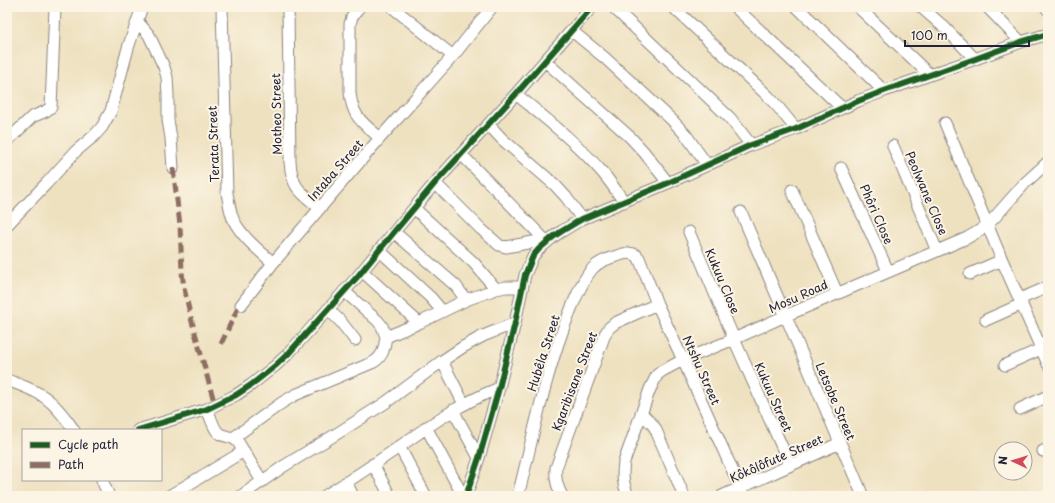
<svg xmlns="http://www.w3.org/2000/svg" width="1055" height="503" font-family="'Playpen Sans',sans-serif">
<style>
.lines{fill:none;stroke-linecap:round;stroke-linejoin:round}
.minor-casing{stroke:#88827e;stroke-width:13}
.minor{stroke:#fff;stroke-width:11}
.quiet{stroke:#8d6e63;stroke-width:5;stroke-dasharray:10 5;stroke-linecap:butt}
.cycleway-casing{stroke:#fcf5e5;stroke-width:8}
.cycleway{stroke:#1b5e20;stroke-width:6}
.labels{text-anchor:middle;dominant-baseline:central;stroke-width:4;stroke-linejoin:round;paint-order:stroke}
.street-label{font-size:12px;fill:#22223b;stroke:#fcf5e5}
</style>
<rect width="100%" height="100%" fill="#fcf5e5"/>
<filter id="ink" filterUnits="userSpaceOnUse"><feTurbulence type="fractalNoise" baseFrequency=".025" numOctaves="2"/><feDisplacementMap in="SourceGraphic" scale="8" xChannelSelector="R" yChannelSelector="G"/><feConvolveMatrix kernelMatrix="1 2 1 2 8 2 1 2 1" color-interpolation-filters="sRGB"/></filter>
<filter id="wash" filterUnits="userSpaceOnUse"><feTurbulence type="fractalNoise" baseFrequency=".012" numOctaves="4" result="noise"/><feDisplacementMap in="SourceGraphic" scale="16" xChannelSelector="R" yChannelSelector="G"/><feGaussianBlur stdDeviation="0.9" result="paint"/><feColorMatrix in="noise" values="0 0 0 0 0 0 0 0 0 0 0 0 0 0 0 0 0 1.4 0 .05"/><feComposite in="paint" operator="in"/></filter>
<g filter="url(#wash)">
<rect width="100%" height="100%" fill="#eee1c0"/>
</g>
<g filter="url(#ink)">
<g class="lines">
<g class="minor-casing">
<path id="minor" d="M222,7L227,193C229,203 230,213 234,221C243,238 259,250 273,263
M288,7L290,162C292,188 300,192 320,208
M359,7L352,17L350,24V92C352,117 363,123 380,138
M392,7L453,56
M613,7L730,118L751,145
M673,7L768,96L778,107L796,129
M735,7L842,108
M797,7L884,91
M858,7L930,75
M921,7L945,28L975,59
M987,7L1021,42
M1046,7L1048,10
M138,22L149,35L164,67L167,77L168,95V120L171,138L173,168
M572,31L605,58L672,120L686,135L707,165
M545,61L630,137L644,152L668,183
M516,94C546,119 577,143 602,172C610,181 617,192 624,202
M945,123L1002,260L1048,364
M489,125L502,139L555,185L566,197L582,219
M7,141L32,117L46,111L51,107L55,7
M893,146L937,251
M462,155L547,242
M841,168L888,271
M435,183L481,229L499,245L506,247L533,242L546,243
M792,190L837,293
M414,208L474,263L496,289L506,287H522
M741,212L863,496
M7,225L46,184L76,151L94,136L102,127L111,111L128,48L142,7
M394,232L456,286L466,300
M689,232L734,339L790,465
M379,250L431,298L442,311
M362,271L419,323
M970,274L1002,260
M344,291L378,321L382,326L386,337
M1020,299L1048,287
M241,305L273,263L380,138L453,56L492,7
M328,309L341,322L355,340
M986,320L1022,304
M442,361L464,404
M1005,365L1041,349
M7,380C20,385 36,390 47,399C58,407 66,419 74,430
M207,409C210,415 214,431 220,434C227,438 232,435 238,442L262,481
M1020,409L1048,396
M453,410L479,458
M641,413L652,424L655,428L684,496
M426,427L463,496
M138,430L207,409L236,395L251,385L275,366L288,354L358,276L394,232L435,183L516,94L592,7
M233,438L283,402L295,395L374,362C384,355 384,348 386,337L419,323L466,300L496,289
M399,446L426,496
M1043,451L1048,449
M373,464L390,496
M102,480L109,496
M346,482L353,496
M169,496L244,451
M241,496L284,466L338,433L385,403L442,361L463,347L483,336L515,323
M325,496C350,480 375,464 399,447C431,424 461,403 499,388
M466,496L479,458L499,388L515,323L525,275L533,256L539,249L553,237L562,231L582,219L668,183L751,145L796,129L858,101L884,91L975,59L1021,42L1048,34
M518,496C534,433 546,369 571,309C577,295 583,279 593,268C599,262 609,258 617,256C625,253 634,251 639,258L657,304L683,360L744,496
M562,496C557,486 555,479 556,468L605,334L609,328L615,323L657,304
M628,496C623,483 622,476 624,462L650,389L657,375L662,371L683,360L734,339L785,316L937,251L967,238L979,231L987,225L995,217L1025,183L1048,162
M722,496L840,443"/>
</g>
<use href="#minor" class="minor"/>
<path class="quiet" d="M173,168L180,225L182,272L184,288L191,318L215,405
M221,344L237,310L241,305"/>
<g class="cycleway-casing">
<path id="cycleway" d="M138,430L207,409L236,395L251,385L275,366L288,354L358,276L394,232L435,183L516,94L592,7
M466,496L479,458L499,388L515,323L525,275L533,256L539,249L553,237L562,231L582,219L668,183L751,145L796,129L858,101L884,91L975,59L1021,42L1048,34"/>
</g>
<use href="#cycleway" class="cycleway"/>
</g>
</g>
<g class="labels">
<g class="street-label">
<text transform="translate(276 114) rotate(-91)">Motheo Street</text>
<text transform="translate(213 144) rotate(-92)">Terata Street</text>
<text transform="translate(335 170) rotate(-49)">Intaba Street</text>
<text transform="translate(927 193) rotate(67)">Peolwane Close</text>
<text transform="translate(877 214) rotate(66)">Phôri Close</text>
<text transform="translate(723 281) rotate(67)">Kukuu Close</text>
<text transform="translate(798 296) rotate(-24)">Mosu Road</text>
<text transform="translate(543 353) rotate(-72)">Hubêla Street</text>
<text transform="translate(702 370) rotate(66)">Ntshu Street</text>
<text transform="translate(574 381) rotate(-69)">Kgaribisane Street</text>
<text transform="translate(774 397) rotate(66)">Kukuu Street</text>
<text transform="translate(836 401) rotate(67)">Letsobe Street</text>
<text transform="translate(776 458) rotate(-24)">Kôkôlôfute Street</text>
</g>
</g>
<rect width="1055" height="503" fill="none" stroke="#fcf5e5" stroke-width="24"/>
<rect x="22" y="429" width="140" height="52" fill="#fcf5e5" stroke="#a5a1a1"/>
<rect x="30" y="442" width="20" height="6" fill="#1b5e20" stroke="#a5a1a1"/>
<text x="58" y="449" font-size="12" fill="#22223b">Cycle path</text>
<rect x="30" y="462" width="20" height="6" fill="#8d6e63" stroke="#a5a1a1"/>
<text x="58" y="469" font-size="12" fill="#22223b">Path</text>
<g transform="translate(1013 461) rotate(274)"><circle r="19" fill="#fcf5e5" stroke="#a5a1a1"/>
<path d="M0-3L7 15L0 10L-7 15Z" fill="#d1495b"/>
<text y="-6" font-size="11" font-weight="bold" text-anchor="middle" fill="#22223b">N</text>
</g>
<path d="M905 40v6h124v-6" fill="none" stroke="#22223b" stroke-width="2"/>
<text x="911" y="40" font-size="12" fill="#22223b" stroke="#fcf5e5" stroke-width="3" paint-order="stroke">100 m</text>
</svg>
